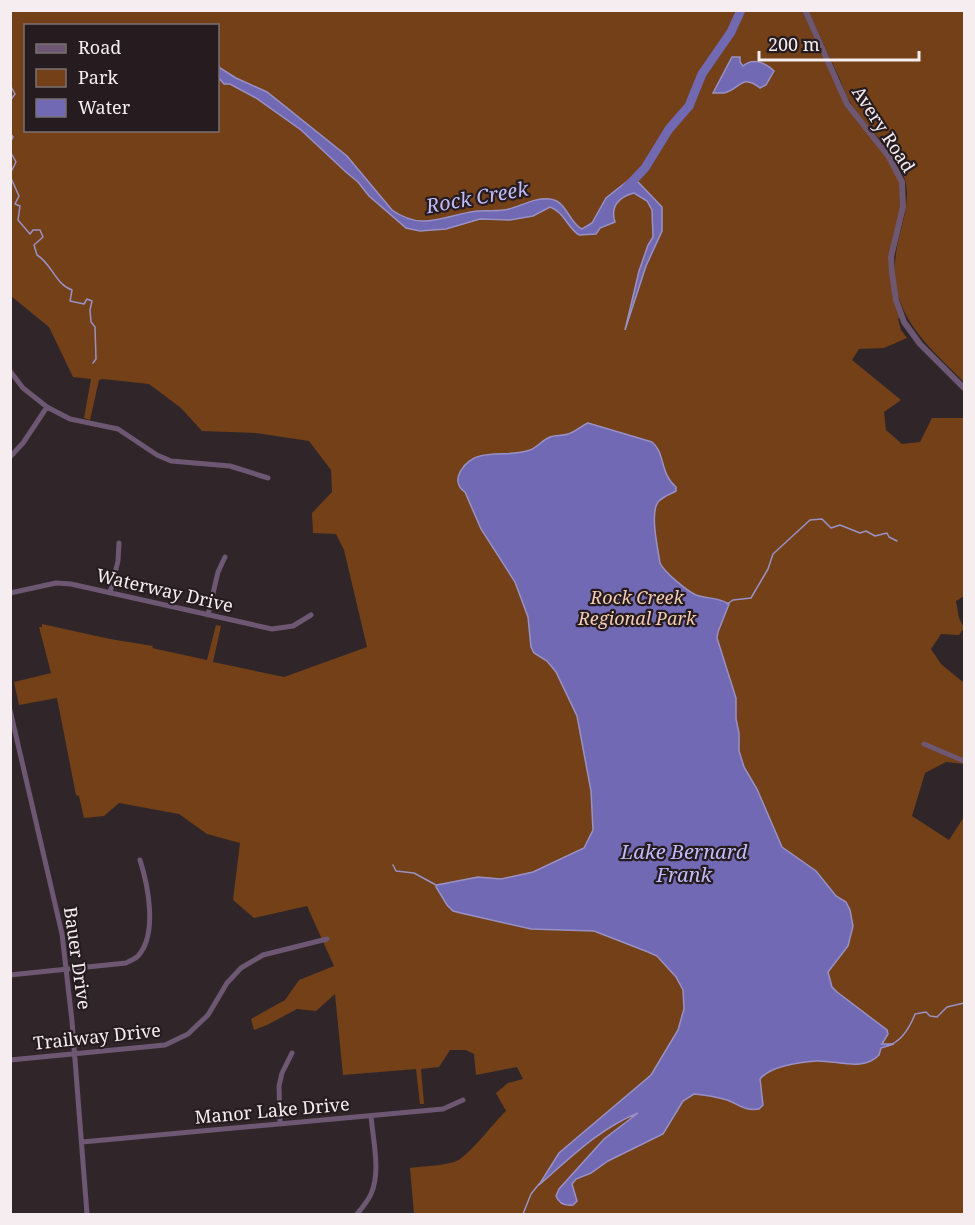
<svg xmlns="http://www.w3.org/2000/svg" width="975" height="1225" font-family="'Noto Serif',serif">
<style>
.green{fill:#734017;fill-rule:evenodd}
.water{fill:#7169b4;stroke:#9991c6;stroke-width:1.5}
.lines{fill:none;stroke-linecap:round;stroke-linejoin:round}
.stream{stroke:#9991c6;stroke-width:1.5}
.river{stroke:#7169b4;stroke-width:9}
.minor{stroke:#6d5772;stroke-width:5}
.tertiary{stroke:#6d5772;stroke-width:6}
.labels{text-anchor:middle;dominant-baseline:central;stroke-width:4.5;stroke-linejoin:round;paint-order:stroke}
.street-label{font-size:18px;fill:#f5edf0;stroke:#261c20}
.park-label{font-size:18px;font-style:italic;fill:#f2cbb0;stroke:#261c20}
.water-label{font-size:20px;font-style:italic;fill:#bfbbf9;stroke:#261c20}
</style>
<rect width="100%" height="100%" fill="#30262a"/>
<path class="green" d="M10,11H802L844,103L888,159L900,183L902,204L890,257L900,317L898,319L901,330L907,338L884,348L859,349L852,360L901,400L884,412L886,430L902,444L920,442L932,418H964V596L956,601L959,618L964,628L959,635L941,634L931,649L941,664L964,683V764L946,762L925,773L912,816L949,840L964,817V1214H414L410,1168C424,1166 441,1166 454,1162C468,1158 493,1123 506,1111L496,1093L508,1083L523,1079L517,1067L476,1075L474,1054L466,1050H450L439,1067L421,1069L424,1104H420L416,1069L343,1075L335,994L316,1011L297,1009L267,1025L254,1030L251,1019L285,1000L299,980L334,966L307,906L254,918L233,900L240,843L207,834L179,814L119,803L104,816L84,818L79,796L76,795L57,698L19,705L14,682L51,673L39,627H42V624L110,639L153,646L152,648L207,660L216,625L221,626L213,662L284,677L367,647L344,550L336,534L313,533L312,513L332,492L331,470L309,441L256,433L202,431L181,408L149,384L103,379L99,380L90,420L84,418L91,379L73,377L49,327L11,296ZM26,26H218V130H26Z
M808,11H964V382C924,342 885,311 897,247C901,225 911,203 905,180C897,149 865,129 850,102C844,93 842,82 837,73C827,52 818,31 808,11Z"/>
<path class="water" d="M732,57H740V62L743,66C753,57 766,63 774,71L766,85L760,88C741,73 741,89 724,93C720,93 717,93 713,93Z
M218,64L220,68L236,78L267,92L347,156L392,210C423,232 444,215 477,211C487,210 499,212 509,209C521,206 536,197 550,199C567,201 569,223 582,229L592,223L606,198L630,179L638,182L662,207V231L646,266L625,330L639,271L648,245L653,237L652,210L647,201L634,193C619,197 610,206 615,222L600,228L596,234L579,235C567,227 564,212 550,207L533,216L510,220L480,219L446,229L420,231L406,228L369,196L358,182L347,173L301,130L256,98L230,84H224L218,77Z
M588,423L652,442C665,452 660,474 676,487V491C671,494 664,496 659,501C649,511 658,549 660,563C664,572 687,591 696,595C707,599 718,597 729,604L718,632L717,638L736,698V719L739,733V751L744,767L757,789L782,847L816,871L836,896L846,902L850,910L853,926L848,946L828,972L832,987L837,992L887,1030L888,1034L882,1044H894L881,1048L879,1055C863,1072 837,1060 816,1061C801,1062 770,1066 760,1079L763,1105L759,1109C744,1111 740,1105 727,1100C717,1097 706,1095 694,1094L683,1101L663,1134L608,1161L591,1173L576,1179L572,1184L577,1201L573,1205C565,1206 559,1204 556,1196L559,1189L604,1139L638,1113C600,1128 569,1159 539,1185L559,1153L651,1075L678,1030L684,1009L683,990L676,977L657,956L648,952L594,931L531,929L465,914L453,911L447,905L436,887L437,885L478,877L501,879L533,872L584,848L593,830L591,791L577,716L556,672L547,661L534,653L531,647L528,617L515,582L481,529L465,492C448,481 465,459 480,456C497,452 513,456 530,450C538,447 542,440 550,437C555,435 562,436 568,434C575,432 581,426 588,423Z"/>
<g class="lines">
<path class="stream" d="M10,85L15,94L10,101
M10,133L13,137L10,143
M10,151L16,162L10,174
M10,176L19,196L15,204L20,206L18,220L30,234L33,230H40L43,237L34,245L37,255C52,264 55,284 72,290L70,301L84,304L87,299L92,301L90,310L91,322L95,327L96,359L93,363
M727,604L733,600L751,598L768,569L773,554L810,520L822,519L831,528L840,525L860,533L866,531L875,536L887,533L889,537L897,541
M393,865L396,871L414,873L436,885
M887,1046C901,1042 910,1027 915,1014L926,1012L930,1016L937,1017L947,1007L964,1003
M523,1214L531,1194L539,1184
M696,1214H706"/>
<path class="river" d="M626,188L645,168L669,129L689,106L702,74L731,32L741,10"/>
<path class="minor" d="M10,371L23,388L47,407L70,419L118,429L157,455L171,461L230,466L268,478
M10,457L23,443L47,407
M10,593L56,583L71,584L272,629L293,626L311,615
M110,593L118,561L119,543
M208,615L218,572L225,557
M10,710L62,934L72,1021L87,1214
M924,744L964,761
M10,975L126,963C129,961 135,959 138,956C158,934 148,885 140,860
M10,1060L165,1045L188,1034L208,1015L227,983L241,968L263,955L327,939
M280,1123L279,1086L282,1073L292,1053
M82,1142L443,1109L463,1100
M357,1214C362,1208 368,1201 371,1194C381,1172 373,1140 371,1116"/>
<path class="tertiary" d="M805,10L847,104L889,157L902,182L903,207L891,257L892,273L896,300L904,322L920,344L964,388"/>
</g>
<g class="labels">
<g class="street-label">
<text transform="translate(884 129) rotate(57)">Avery Road</text>
<text transform="translate(165 590) rotate(13)">Waterway Drive</text>
<text transform="translate(78 958) rotate(82)">Bauer Drive</text>
<text transform="translate(97 1036) rotate(-6)">Trailway Drive</text>
<text transform="translate(272 1110) rotate(-5)">Manor Lake Drive</text>
</g>
<g class="park-label">
<text x="637" y="597">Rock Creek<tspan x="637" dy="21">Regional Park</tspan></text>
</g>
<g class="water-label">
<text transform="translate(477 197) rotate(-10)">Rock Creek</text>
<text x="684" y="851">Lake Bernard<tspan x="684" dy="23">Frank</tspan></text>
</g>
</g>
<rect width="975" height="1225" fill="none" stroke="#f5edf0" stroke-width="24"/>
<rect x="24" y="24" width="195" height="108" fill="#261c20" stroke="#797073" stroke-width="1.5"/>
<rect x="36" y="44" width="30" height="9" fill="#6d5772" stroke="#797073" stroke-width="1.5"/>
<text x="78" y="54" font-size="18" fill="#f5edf0">Road</text>
<rect x="36" y="69" width="30" height="18" fill="#734017" stroke="#797073" stroke-width="1.5"/>
<text x="78" y="84" font-size="18" fill="#f5edf0">Park</text>
<rect x="36" y="99" width="30" height="18" fill="#7169b4" stroke="#797073" stroke-width="1.5"/>
<text x="78" y="114" font-size="18" fill="#f5edf0">Water</text>
<path d="M759 51v9h160v-9" fill="none" stroke="#f5edf0" stroke-width="3"/>
<text x="768" y="51" font-size="18" fill="#f5edf0" stroke="#261c20" stroke-width="4.5" paint-order="stroke">200 m</text>
</svg>
